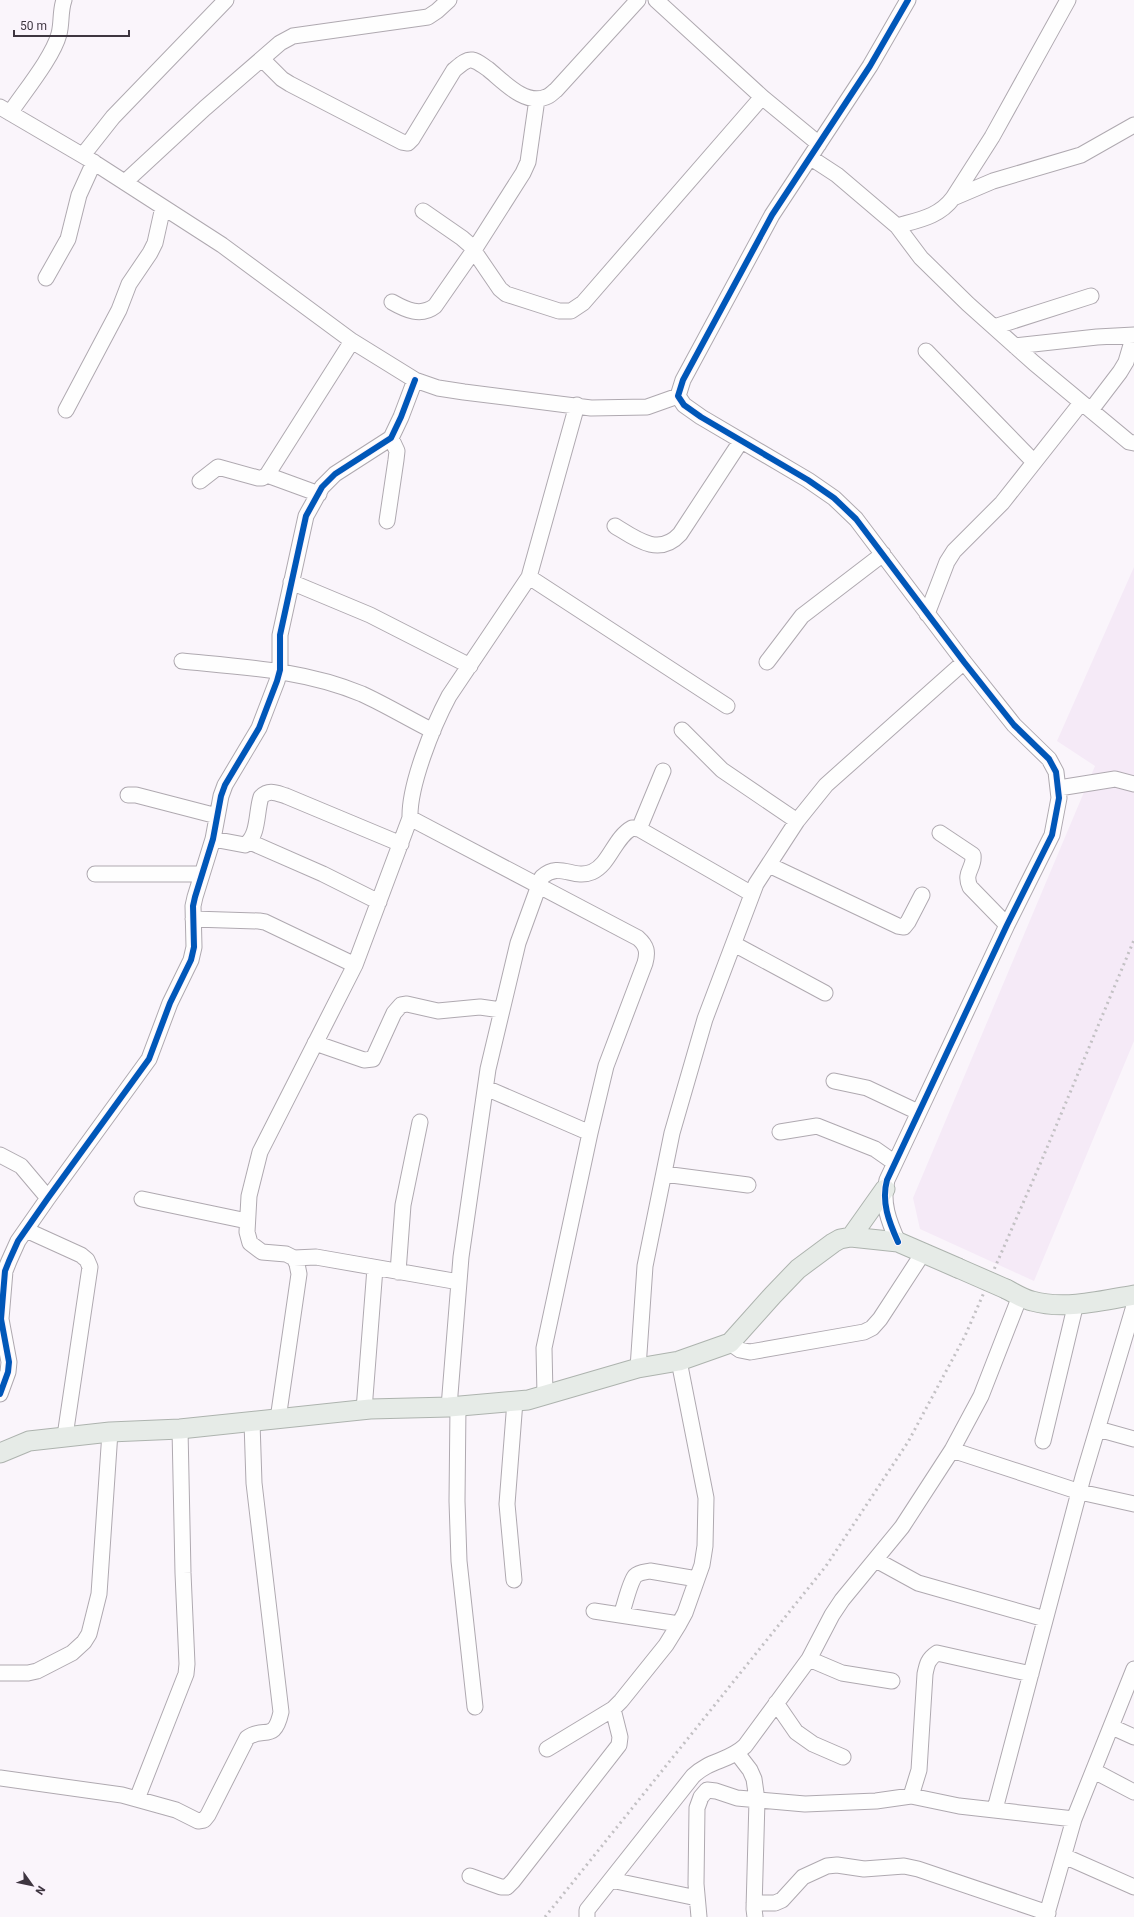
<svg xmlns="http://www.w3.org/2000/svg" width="1134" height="1917" font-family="Roboto,sans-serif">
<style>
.built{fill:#f5eaf7}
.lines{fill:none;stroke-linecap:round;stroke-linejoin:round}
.minor-casing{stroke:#afa9b0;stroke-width:17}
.major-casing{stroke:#adb3ae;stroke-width:21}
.minor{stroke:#fefefe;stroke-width:15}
.major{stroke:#e6ebe7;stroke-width:19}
.rail{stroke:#c3c1c4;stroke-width:3;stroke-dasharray:2 4;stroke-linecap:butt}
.major-bridge-casing{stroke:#adb3ae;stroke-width:21;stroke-linecap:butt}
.major-bridge{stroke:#e6ebe7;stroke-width:19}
.cycleway-casing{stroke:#fbf3fd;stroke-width:8}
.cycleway{stroke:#0057b8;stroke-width:6}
</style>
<rect width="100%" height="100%" fill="#faf5fb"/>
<path class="built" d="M1134,567V1041L1034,1281L920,1229L913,1198L1095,766L1057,741Z"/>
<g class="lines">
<g class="minor-casing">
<path id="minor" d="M656,0L762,97L819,144
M262,59L282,79L290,84L402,142L408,143L412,139L454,70C459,66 466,59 472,60C478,61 483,66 488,69C503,81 525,106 546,97C550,96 553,92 556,90L638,0
M0,107L87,158L222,245L352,341L415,380L438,388L464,392L591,408L647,407L678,396
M10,113C24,92 53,57 59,34C62,23 60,11 64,0
M83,155L113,117L226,0
M811,158L837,175L897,226L921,258L968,304L1034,363L1129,442L1134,443
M125,182L205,108L280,43L293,36L428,17L437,11L449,0
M953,198L993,181L1081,155L1134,125
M423,211L462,238L470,245L500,289L506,294L559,311H571L583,303L762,97
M897,226C918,220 939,217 953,198L992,137L1068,0
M46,278L68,239L79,195L94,162
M392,302C406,310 421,317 435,306L474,250L523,173L528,162L537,99
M994,327L1091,296
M1015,346L1097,337L1134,335
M926,351L1034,462
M66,410L119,310L129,284L150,253L155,243L163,207
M1091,410L1120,372L1126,362L1134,335
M267,475L319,494
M200,481L218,467L258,478H262L267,475L352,341
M387,521L396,460L397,451L391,438
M615,526C636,539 659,557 680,534L741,441
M529,577L727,706
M291,582L370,615L470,666
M927,614L947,562L954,551L1002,503L1081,403
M182,661C243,667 305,670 362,694C386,705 409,719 433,731
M767,662L802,616L883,554
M682,730L722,770L797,821
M1059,788L1115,779L1134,784
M128,795H136L217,816
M410,818L638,938C647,946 648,952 645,963L606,1066L590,1133L544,1348L545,1395
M639,829L663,771
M940,833L973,855C975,868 963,872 970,887L1007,925
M213,839L245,845C259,836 256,812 261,797C269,789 276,793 286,796L401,844
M250,842L323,874L379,902
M769,865L898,926L904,927L908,922L922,895
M95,874H202
M193,919L259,921L265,922L355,965
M734,944L825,993
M315,1043L364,1060L373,1059L394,1013L401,1005L407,1004L438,1011L480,1007L501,1010
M834,1081L867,1088L918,1112
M486,1088L590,1133
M780,1132L817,1126L875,1149L895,1163
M0,1155L21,1166L48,1198
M664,1174L748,1185
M142,1199L247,1221
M26,1230L81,1255L87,1260L90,1267L65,1436
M898,1242C889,1222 881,1202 887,1180L1007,925L1052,835L1059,798L1056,772L1049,759L1014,725L964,662L856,519L834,498L808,480L701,417L684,405L678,396L683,380L772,215L870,66L908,0
M294,1258L316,1257L459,1282
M398,1272L403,1205L420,1122
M730,1343L740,1350L750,1352L864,1332L872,1328L880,1319L923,1253
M638,1368L645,1266L672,1133L705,1019L756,884L797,821L826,785L964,662
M0,1394L8,1372L9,1362L1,1319L5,1271L9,1261L18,1241L48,1198L149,1059L170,1003L191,960L194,947L193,906L195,897L213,839L221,796L225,785L259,728L277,681L280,670V635L306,516L322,487L335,474L391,438L401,417L415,380
M458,1406L457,1501L459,1561L475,1707
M449,1407L461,1257L488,1069L518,943L542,877C560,861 573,880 592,872C610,864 614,838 632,828L639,829L752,894
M364,1410L375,1268
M278,1419L299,1274L297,1264L294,1258L286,1254L262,1252L250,1243L247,1232L249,1196L260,1152L355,965L410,818C409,785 433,726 449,696L529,577L577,405
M1098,1429L1134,1439
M1043,1441L1076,1303
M952,1450L1080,1492L1134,1504
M876,1560L918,1583L1045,1619
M514,1580L507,1504L515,1401
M594,1611L679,1624
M621,1615C625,1605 629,1584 635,1576C639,1572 645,1572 650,1571L697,1579
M809,1659L842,1673L892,1681
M0,1673H28L37,1671L72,1653L84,1642L89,1634L99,1594L110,1432
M776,1703L796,1732L813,1744L843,1757
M1112,1727L1134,1737
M547,1749L613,1709L621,1701L666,1645L679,1624L685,1613L702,1565L705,1546L706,1498L679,1361
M737,1753L750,1770L754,1779L757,1800L754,1909L755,1917
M1094,1771L1134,1792
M0,1778L122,1795L176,1810L198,1821L204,1820L208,1815L247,1738C264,1725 274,1744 281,1712L254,1483L252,1422
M911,1796L919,1770L925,1674C927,1664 928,1659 937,1653L1031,1674
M137,1799L186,1674L187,1664L183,1573L180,1429
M995,1809L1083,1477L1134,1306
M1064,1856L1134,1887
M470,1876L501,1887H507L513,1881L619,1745L620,1737L613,1709
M611,1880L697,1898
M754,1903H775L782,1900L803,1877L827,1866L837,1865L864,1869L904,1866L918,1869L1048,1913
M587,1917V1910L693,1776C711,1759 728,1762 745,1746L809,1659L832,1615L842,1600L902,1527L952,1450L981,1396L1020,1296
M699,1917L696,1884L697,1808L701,1797L707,1790L716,1791L737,1798L805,1804L876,1801L911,1796L959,1806L1074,1819
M1046,1917L1074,1819L1134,1669"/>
</g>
<g class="major-casing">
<path id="major" d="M851,1237L885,1189
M1006,1289C1014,1293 1023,1299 1032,1301C1064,1310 1101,1301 1134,1295
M0,1453L29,1441L110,1432L180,1429L370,1409L449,1407L528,1400L638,1368L679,1361L730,1343L773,1295L798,1269L833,1243L840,1239L851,1237L898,1242L958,1268"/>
</g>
<use href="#minor" class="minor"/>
<use href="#major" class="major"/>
<path class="rail" d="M545,1917L826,1566L908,1442L965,1336L1041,1162L1134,940"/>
<g class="major-bridge-casing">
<path id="major-bridge" d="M958,1268L1006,1289"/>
</g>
<use href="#major-bridge" class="major-bridge"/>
<g class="cycleway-casing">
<path id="cycleway" d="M898,1242C889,1222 881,1202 887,1180L1007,925L1052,835L1059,798L1056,772L1049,759L1014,725L964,662L856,519L834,498L808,480L701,417L684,405L678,396L683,380L772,215L870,66L908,0
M0,1394L8,1372L9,1362L1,1319L5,1271L9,1261L18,1241L48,1198L149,1059L170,1003L191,960L194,947L193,906L195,897L213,839L221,796L225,785L259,728L277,681L280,670V635L306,516L322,487L335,474L391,438L401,417L415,380"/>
</g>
<use href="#cycleway" class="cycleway"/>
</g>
<g transform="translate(32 1885) rotate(123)" stroke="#fbf3fd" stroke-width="3" paint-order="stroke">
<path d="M0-3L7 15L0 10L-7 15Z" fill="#3e3640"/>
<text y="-6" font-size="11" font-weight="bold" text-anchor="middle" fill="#3e3640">N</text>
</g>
<path d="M14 30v6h115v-6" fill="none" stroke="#3e3640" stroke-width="2"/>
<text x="20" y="30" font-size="12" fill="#3e3640" stroke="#fbf3fd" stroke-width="3" paint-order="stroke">50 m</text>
</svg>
